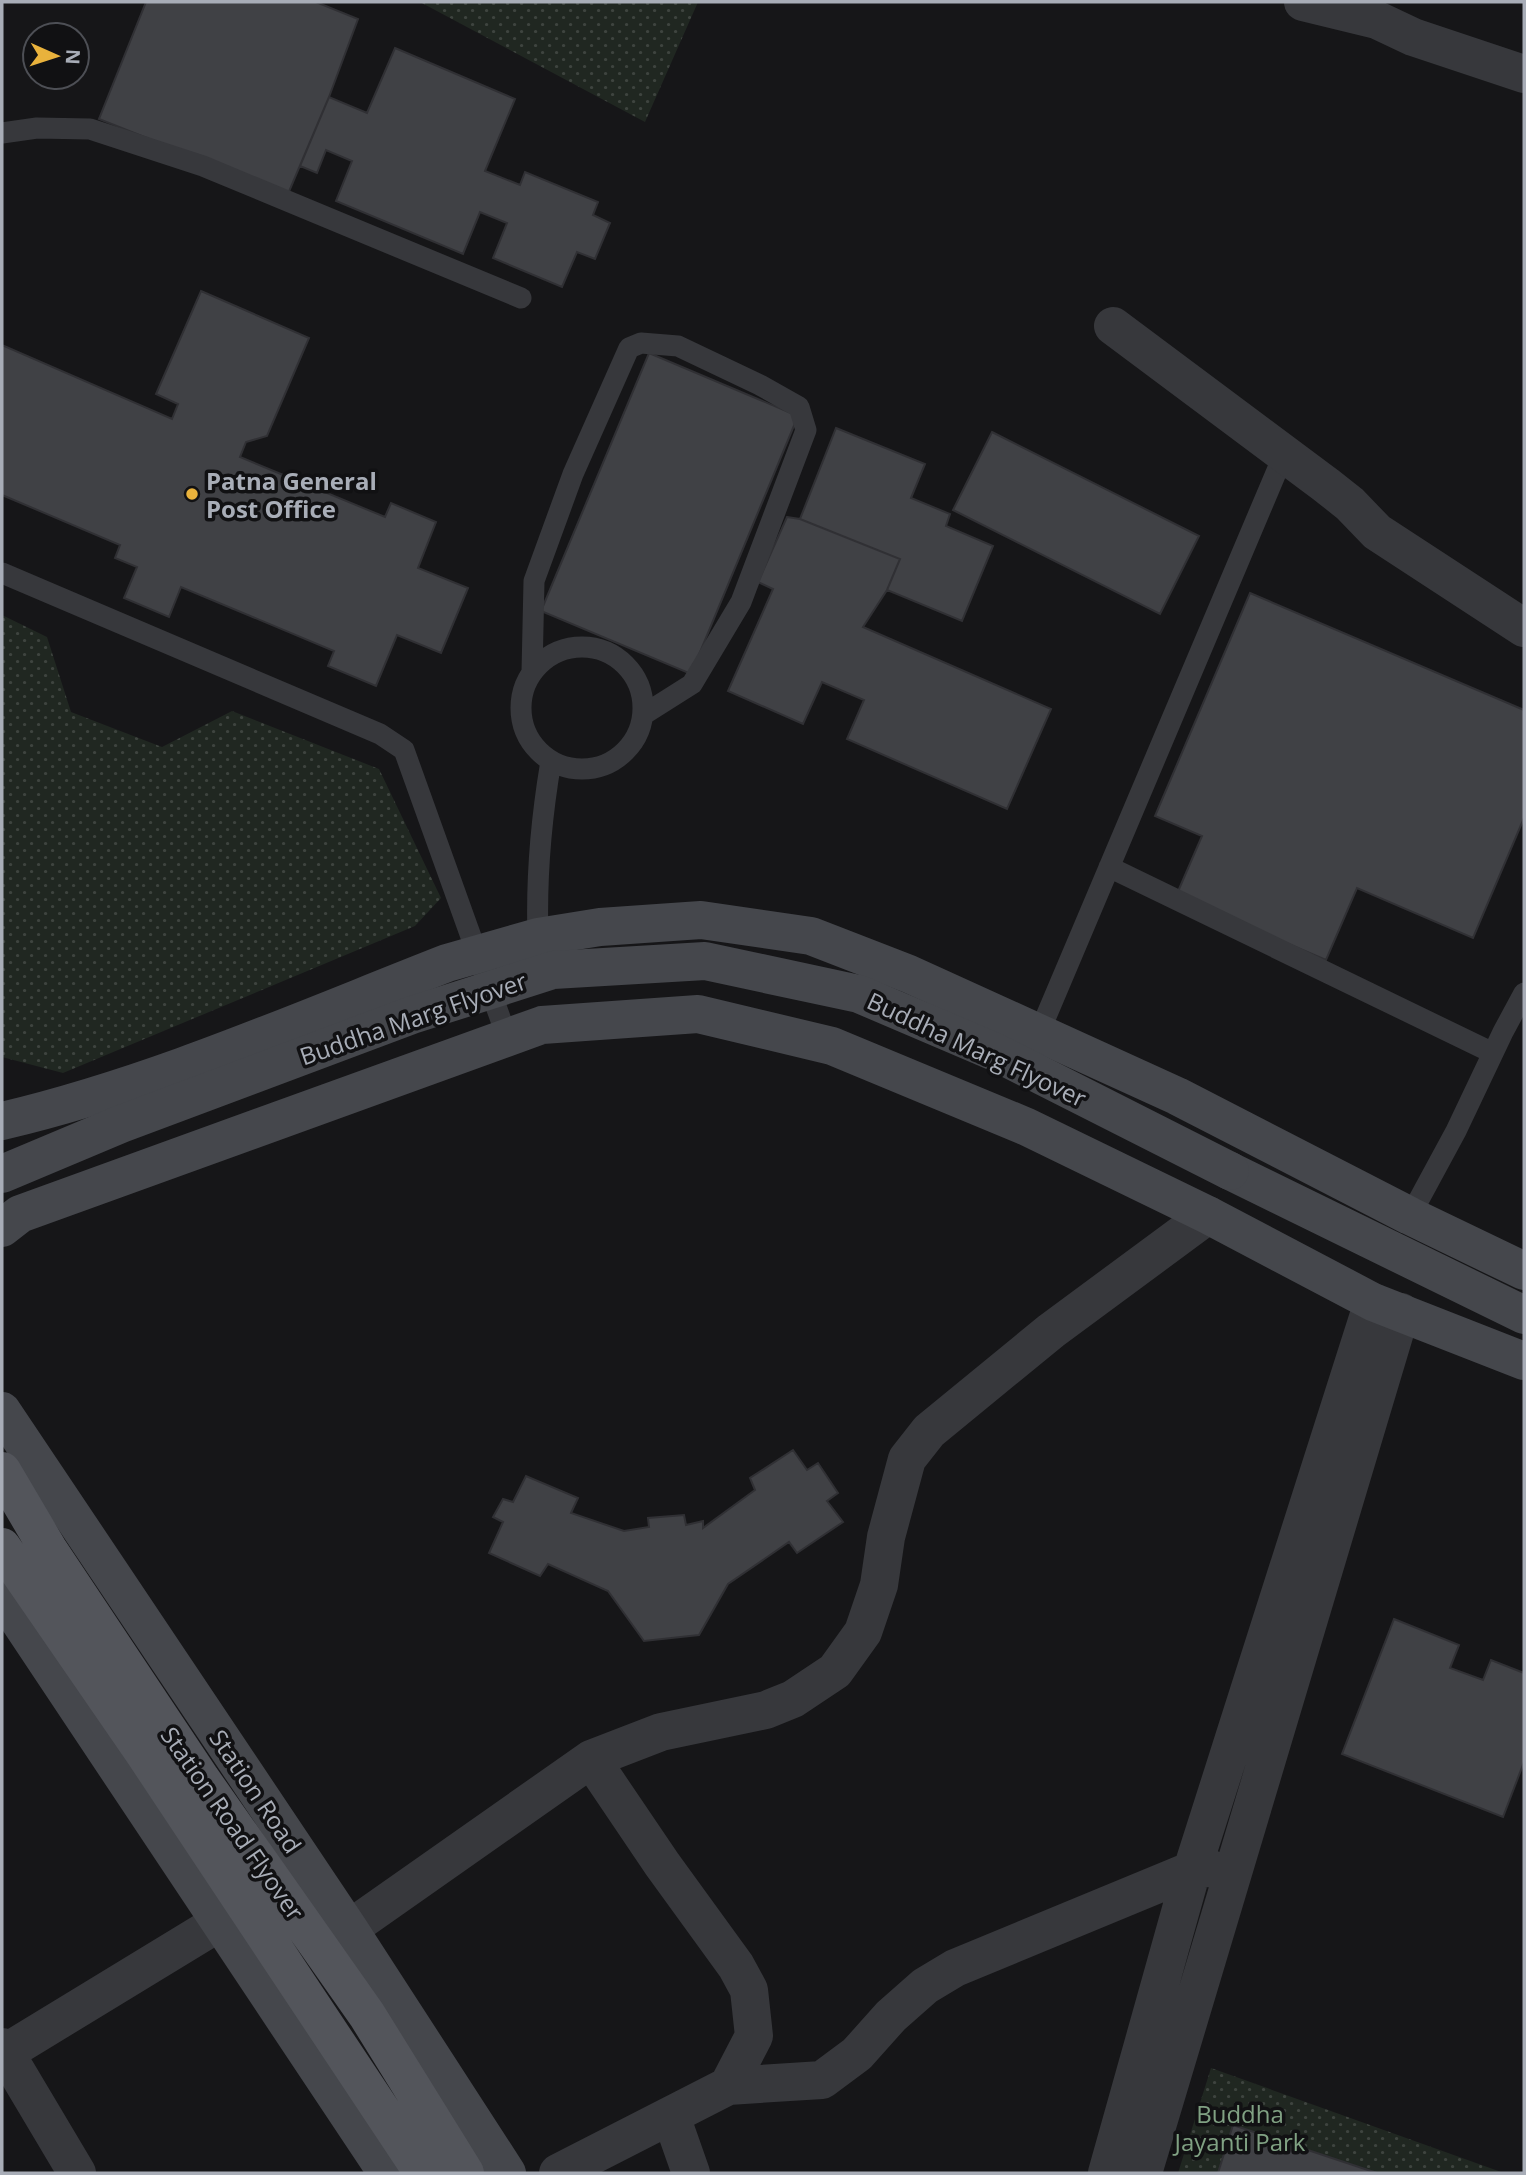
<svg xmlns="http://www.w3.org/2000/svg" width="1526" height="2175" font-family="'Open Sans',sans-serif">
<style>
.grass{fill:url(#grass-dots)}
.building{fill:#404145;stroke:#303034;stroke-width:2}
.lines{fill:none;stroke-linecap:round;stroke-linejoin:round}
.service{stroke:#37383c;stroke-width:21}
.minor{stroke:#37383c;stroke-width:38}
.secondary{stroke:#45474c;stroke-width:38}
.primary{stroke:#53555b;stroke-width:38}
.secondary-bridge{stroke:#45474c;stroke-width:38}
.poi-dot{fill:#e9b23c;stroke:#111113;stroke-width:2.5}
.labels{text-anchor:middle;dominant-baseline:central;stroke-width:7;stroke-linejoin:round;paint-order:stroke}
.poi-label{font-size:24px;font-weight:bold;fill:#a8adb7;stroke:#111113;text-anchor:start}
.street-label{font-size:24px;fill:#a8adb7;stroke:#111113}
.park-label{font-size:24px;fill:#80a183;stroke:#111113}
</style>
<defs>
<pattern id="grass-dots" width="8" height="8" patternUnits="userSpaceOnUse" patternTransform="scale(1.75)"><rect width="8" height="8" fill="#202721"/><path d="M2 2h.1M6 6h.1" fill="none" stroke="#3e443f" stroke-width="1.8" stroke-linecap="round"/></pattern>
</defs>
<rect width="100%" height="100%" fill="#161618"/>
<path class="grass" d="M420,2H698L645,122Z
M2,615L47,637L71,712L162,747L232,711L379,769L441,898L415,926L63,1073L2,1057Z
M1211,2068L1504,2173H1178Z"/>
<path class="building" d="M146,2H316L358,19L329,97L288,194L99,119Z
M395,48L515,99L485,171L520,185L525,172L598,202L593,215L610,223L595,259L577,252L562,287L493,258L507,223L480,212L463,254L336,201L352,161L326,150L317,173L300,166L329,97L367,113Z
M201,291L309,338L267,436L246,442L240,457L385,517L391,503L436,522L418,568L468,588L441,653L397,635L376,686L328,666L334,651L181,587L169,617L124,598L137,567L115,558L120,545L2,495V345L172,419L178,404L156,394Z
M649,353L798,416L691,674L541,611Z
M836,428L925,464L911,498L950,514L946,526L993,546L962,621L887,590L900,559L800,519Z
M992,432L1199,536L1160,614L953,510Z
M787,517L800,519L900,559L887,590L863,627L1051,709L1007,809L847,739L864,700L822,682L803,724L728,691L773,589L758,582Z
M1250,593L1524,710V818L1473,938L1357,888L1326,960L1176,896L1202,836L1155,816Z
M793,1450L807,1470L818,1463L838,1493L827,1501L843,1522L797,1553L789,1542L728,1584L699,1635L644,1641L608,1591L548,1564L540,1576L489,1553L503,1522L493,1517L503,1499L513,1502L526,1476L578,1498L571,1513L624,1531L649,1527L648,1518L684,1515L686,1525L703,1521V1528L755,1490L750,1478Z
M1394,1619L1459,1645L1450,1668L1483,1680L1491,1660L1524,1673V1762L1503,1817L1342,1754Z
M1233,2125L1377,2173H1218Z"/>
<g class="lines">
<path class="service" d="M2,133L37,128L90,129L203,166L521,298
M2,573L380,734L404,750L507,1037
M521 708a61 61 0 1 1 122 0a61 61 0 1 1-122 0Z
M532,672L534,581L573,474L629,348L641,343L678,346L760,385L799,407L806,430L741,602L692,684L643,715
M1109,867L1493,1053
M538,937C536,877 541,820 551,761
M1039,1033L1284,454
M1410,1216L1456,1131L1503,1032L1524,993"/>
<path class="minor" d="M1303,2L1377,20L1413,37L1524,74
M1113,326L1326,485L1350,504L1377,532L1524,628
M591,1759L662,1864L736,1966L749,1990L754,2036L728,2086
M349,1929L591,1759L661,1732L766,1710L793,1699L835,1671L863,1632L879,1585L886,1537L907,1459L929,1431L1051,1331L1208,1215
M2,2047L77,2173
M5,2053L220,1922
M671,2116L691,2173
M558,2173L728,2086L822,2080L857,2054L891,2016L925,1986L955,1968L1192,1870L1209,1868
M1107,2173L1192,1870L1373,1302
M1143,2173L1401,1312"/>
<path class="secondary" d="M2,1121C155,1085 301,1020 447,963L538,937L600,927L701,920L811,936L909,974L1177,1096L1410,1216L1524,1271
M1230,1171L1524,1315
M2,1228L20,1214L542,1025L698,1014L832,1046L1027,1127L1208,1215L1373,1302L1524,1361
M2,1411L349,1929L507,2173
M2,1595L387,2173"/>
<path class="primary" d="M2,1471L48,1549L201,1779L367,2015L465,2173
M2,1547L144,1753L423,2173"/>
<path class="secondary-bridge" d="M2,1174L121,1124L412,1015L553,970L705,961L859,994L995,1052L1230,1171"/>
</g>
<circle class="poi-dot" cx="192" cy="494" r="7"/>
<g class="labels">
<g class="poi-label">
<text x="206" y="480">Patna General<tspan x="206" dy="28">Post Office</tspan></text>
</g>
<g class="street-label">
<text transform="translate(413 1018) rotate(-19)">Buddha Marg Flyover</text>
<text transform="translate(977 1049) rotate(25)">Buddha Marg Flyover</text>
<text transform="translate(256 1791) rotate(56)">Station Road</text>
<text transform="translate(233 1823) rotate(55)">Station Road Flyover</text>
</g>
<g class="park-label">
<text x="1240" y="2113">Buddha<tspan x="1240" dy="28">Jayanti Park</tspan></text>
</g>
</g>
<rect width="1526" height="2175" fill="none" stroke="#a8adb7" stroke-width="7"/>
<g transform="translate(56 56) rotate(93)"><circle r="33" fill="#111113" stroke="#4d4f55" stroke-width="2"/>
<path d="M0-5L12 26L0 18L-12 26Z" fill="#e9b23c"/>
<text y="-10" font-size="19" font-weight="bold" text-anchor="middle" fill="#a8adb7">N</text>
</g>
</svg>
